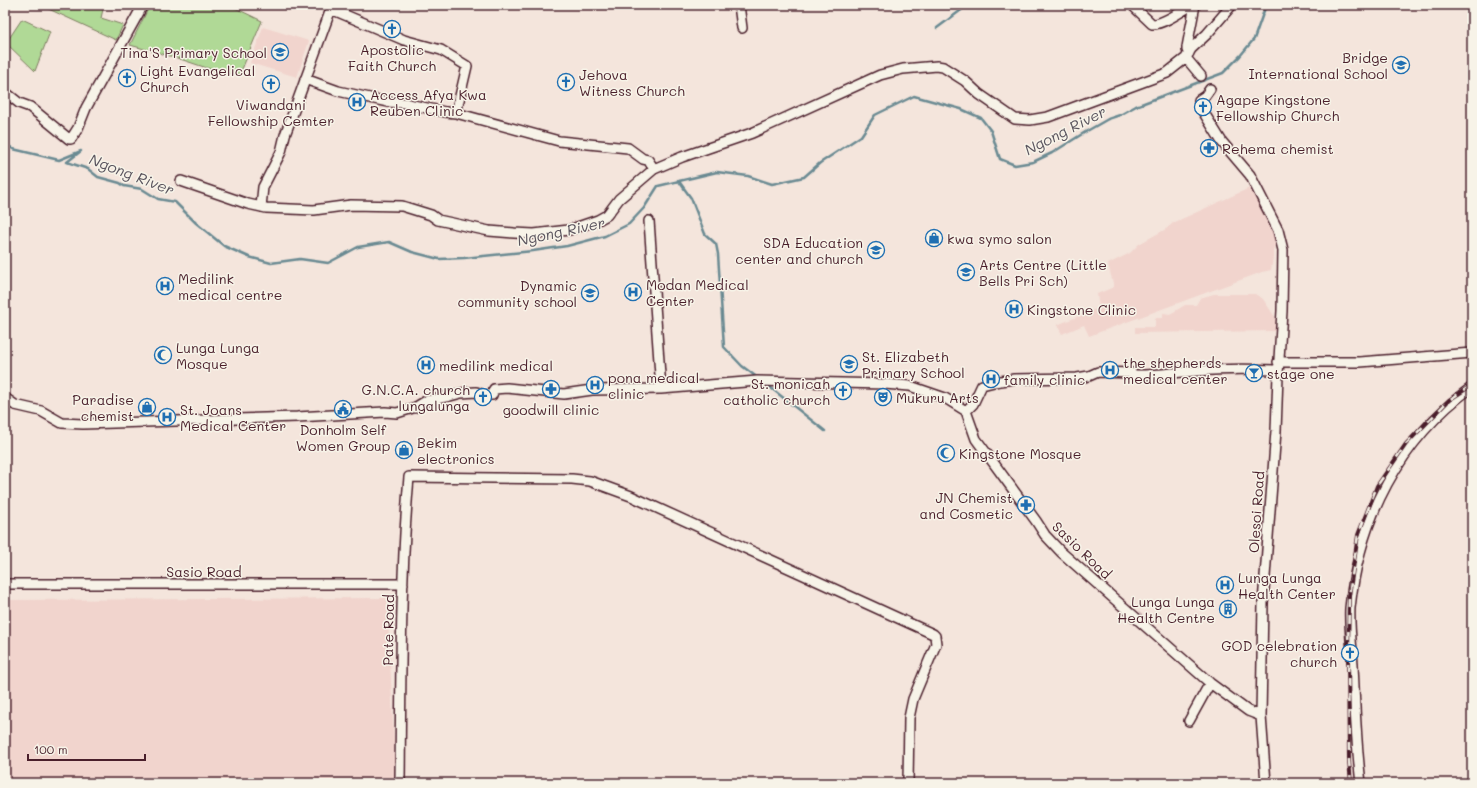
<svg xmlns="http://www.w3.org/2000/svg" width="1477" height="788" font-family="Mali,sans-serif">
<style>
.built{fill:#f1d4cd}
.green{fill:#b0d996;stroke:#7d7c60}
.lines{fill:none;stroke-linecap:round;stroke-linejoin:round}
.stream{stroke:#6a8a92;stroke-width:2.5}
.minor-casing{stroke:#4a1f2b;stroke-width:12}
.minor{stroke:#f7f3e8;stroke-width:9}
.rail-casing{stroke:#4a1f2b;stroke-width:4}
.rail{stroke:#f7f3e8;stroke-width:2.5;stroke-dasharray:8;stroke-linecap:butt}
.labels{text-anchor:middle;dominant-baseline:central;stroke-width:3;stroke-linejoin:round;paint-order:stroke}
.poi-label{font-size:14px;fill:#4a1f2b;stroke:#f7f3e8;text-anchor:start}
.street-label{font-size:14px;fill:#4a1f2b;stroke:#f7f3e8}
.water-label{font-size:15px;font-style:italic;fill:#5a545e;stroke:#f7f3e8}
</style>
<rect width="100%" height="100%" fill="#f4e5dc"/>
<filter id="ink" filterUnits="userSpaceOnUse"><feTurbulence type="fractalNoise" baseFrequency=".025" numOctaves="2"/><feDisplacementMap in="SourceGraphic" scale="8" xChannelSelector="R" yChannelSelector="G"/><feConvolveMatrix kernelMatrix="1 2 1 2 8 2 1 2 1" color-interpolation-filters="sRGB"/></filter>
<g filter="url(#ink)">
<path class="built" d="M263,27L309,41L297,77L250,63Z
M1254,186L1276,239L1271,270L1262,272L1089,336L1084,325L1062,334L1057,325L1099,308L1097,294L1114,287L1108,264L1130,253L1139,244L1166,229L1173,223Z
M1214,294H1255L1263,299L1275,317V331L1135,333V327H1155V318H1163V313L1170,314L1185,305H1196L1200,298Z
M387,598L396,783H5V600Z"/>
<path class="green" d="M40,5H104L101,18L123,25L116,40Z
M150,5H229L262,21L240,74L222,73L177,58L130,45Z
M22,19L50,32L35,71L6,43Z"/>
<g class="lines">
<path class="stream" d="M937,28L968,5
M5,143L13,149L59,160L81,151L67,162L88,169L98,177L120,183L124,186L142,189L158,199L175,202L196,223L224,246L249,257L271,263L300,259L328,263L358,247L389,242L412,252L439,259L464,258L533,251L567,246L605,236L629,224L644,208L658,186L717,172L748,176L772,184L804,177L820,163L861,136L875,115L914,96L961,109L981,118L991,131L1000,159L1015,165L1033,162L1052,153L1087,131L1108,119L1120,115L1136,106L1223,73L1240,56L1254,39L1266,5
M678,180L691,198L705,234L716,244L718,254L724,347L742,366L758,378
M766,384L825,431"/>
<g class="minor-casing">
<path id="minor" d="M739,5L742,28
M1132,5L1152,24C1162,25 1182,11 1192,5
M331,9L404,40L441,50L467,66L456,113
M1189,53L1187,50V47L1195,5
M1186,58L1201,76
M305,79L338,91L388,102L404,103L445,112L456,113L559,141L628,148L643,159L648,160L654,169
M1210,89L1205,96L1199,100V105L1222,142L1250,175L1278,230L1283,250L1282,311L1278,375L1276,431L1263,603L1261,716L1266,783
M5,92L19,103L30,107L69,139H71L78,128L86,108L143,5
M181,181L248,204L266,208L314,210L351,205L402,206L431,215L438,220L489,231L514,233L534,234L569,230L598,220L607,215L619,199L654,169L682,157L752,133L880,75L903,69L937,66L943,67L965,81L979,94L1015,119L1030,120L1048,117L1167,73L1186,58L1191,49L1207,34L1232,5
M261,207L263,187L281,152L285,135L331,9L334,5
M649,221L661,389
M1278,362H1360L1472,353
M5,398L15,405L41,411L62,423L83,424L297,417L385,412L397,413L416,407L426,401L450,396L461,393L476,392L479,393L480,395H492L494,389L507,388L564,394L592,390L661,389L757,381L884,384L910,386L945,398L966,411L976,439L1036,521L1045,535L1061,552L1210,683L1248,711L1261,716
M966,411L973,404L982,385L994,382L1014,379L1077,378L1089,376L1098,372L1132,373V375C1154,376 1175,372 1197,371C1222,369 1248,369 1274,370L1278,375
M5,584H403
M1189,721L1210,683
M400,783C401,681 400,579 409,477L572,479L590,481L631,496L933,634L935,636L936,644L913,699L909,718L908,783
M1361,783C1356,744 1355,705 1353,665C1352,647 1349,627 1350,608C1359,519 1399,440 1472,387"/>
</g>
<use href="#minor" class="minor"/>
<g class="rail-casing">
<path id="rail" d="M1351,783L1349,761L1348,655L1349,596L1358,535L1377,486L1406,444L1449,400L1472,385"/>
</g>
<use href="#rail" class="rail"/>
</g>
</g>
<defs>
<g id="church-ring" transform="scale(0.9)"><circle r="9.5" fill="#f7f3e8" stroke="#1f6fb2" stroke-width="1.5"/><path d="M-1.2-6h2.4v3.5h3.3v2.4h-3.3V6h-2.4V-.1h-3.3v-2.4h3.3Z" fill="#1f6fb2"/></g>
<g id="school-ring" transform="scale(0.9)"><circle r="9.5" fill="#f7f3e8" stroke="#1f6fb2" stroke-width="1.5"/><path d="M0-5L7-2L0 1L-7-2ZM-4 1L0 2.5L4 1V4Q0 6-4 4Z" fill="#1f6fb2"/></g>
<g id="hospital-ring" transform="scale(0.9)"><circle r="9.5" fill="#f7f3e8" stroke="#1f6fb2" stroke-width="1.5"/><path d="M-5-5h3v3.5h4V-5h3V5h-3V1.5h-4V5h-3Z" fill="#1f6fb2"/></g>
<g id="pharmacy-ring" transform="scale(0.9)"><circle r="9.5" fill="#f7f3e8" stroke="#1f6fb2" stroke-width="1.5"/><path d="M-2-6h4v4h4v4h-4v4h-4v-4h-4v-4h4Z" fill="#1f6fb2"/></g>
<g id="shop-ring" transform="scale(0.9)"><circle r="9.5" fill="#f7f3e8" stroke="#1f6fb2" stroke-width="1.5"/><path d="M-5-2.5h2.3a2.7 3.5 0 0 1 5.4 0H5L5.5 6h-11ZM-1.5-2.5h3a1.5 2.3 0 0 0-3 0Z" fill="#1f6fb2"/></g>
<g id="mosque-ring" transform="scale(0.9)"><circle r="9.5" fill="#f7f3e8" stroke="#1f6fb2" stroke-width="1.5"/><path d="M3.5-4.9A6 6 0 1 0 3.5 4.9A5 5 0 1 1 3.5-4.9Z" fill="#1f6fb2"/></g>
<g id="bar-ring" transform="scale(0.9)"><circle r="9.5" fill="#f7f3e8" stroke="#1f6fb2" stroke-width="1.5"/><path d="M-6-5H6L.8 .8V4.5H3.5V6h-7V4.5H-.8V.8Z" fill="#1f6fb2"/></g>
<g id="theatre-ring" transform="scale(0.9)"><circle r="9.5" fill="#f7f3e8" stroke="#1f6fb2" stroke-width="1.5"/><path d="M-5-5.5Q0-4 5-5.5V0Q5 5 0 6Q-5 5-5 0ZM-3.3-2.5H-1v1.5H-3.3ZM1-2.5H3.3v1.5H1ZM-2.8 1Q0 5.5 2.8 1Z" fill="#1f6fb2"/></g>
<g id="civic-ring" transform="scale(0.9)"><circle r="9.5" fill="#f7f3e8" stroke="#1f6fb2" stroke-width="1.5"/><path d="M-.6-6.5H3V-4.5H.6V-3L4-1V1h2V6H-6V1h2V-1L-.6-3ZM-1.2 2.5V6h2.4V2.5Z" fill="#1f6fb2"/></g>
<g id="building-ring" transform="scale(0.9)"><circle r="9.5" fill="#f7f3e8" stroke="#1f6fb2" stroke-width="1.5"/><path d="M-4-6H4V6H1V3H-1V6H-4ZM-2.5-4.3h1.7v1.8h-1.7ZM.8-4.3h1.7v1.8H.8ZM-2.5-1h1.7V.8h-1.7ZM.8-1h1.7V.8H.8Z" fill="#1f6fb2"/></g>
</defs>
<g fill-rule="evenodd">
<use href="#church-ring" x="392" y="29"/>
<use href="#school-ring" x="280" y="52"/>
<use href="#school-ring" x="1401" y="65"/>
<use href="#church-ring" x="127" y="78"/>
<use href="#church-ring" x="566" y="82"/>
<use href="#church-ring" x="271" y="84"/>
<use href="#hospital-ring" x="357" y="102"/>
<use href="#church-ring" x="1203" y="107"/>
<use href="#pharmacy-ring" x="1209" y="148"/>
<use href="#shop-ring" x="934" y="238"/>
<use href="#school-ring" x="876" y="250"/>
<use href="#school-ring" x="966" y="272"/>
<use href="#hospital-ring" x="165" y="286"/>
<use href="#hospital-ring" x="633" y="292"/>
<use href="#school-ring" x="590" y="293"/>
<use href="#hospital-ring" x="1014" y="309"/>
<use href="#mosque-ring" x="163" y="355"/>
<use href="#school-ring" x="849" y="364"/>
<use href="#hospital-ring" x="426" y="365"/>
<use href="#hospital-ring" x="1110" y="370"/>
<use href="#bar-ring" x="1254" y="373"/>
<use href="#hospital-ring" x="991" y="379"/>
<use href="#hospital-ring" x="595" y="385"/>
<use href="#pharmacy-ring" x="551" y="389"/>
<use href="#church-ring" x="843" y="391"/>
<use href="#church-ring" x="483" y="397"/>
<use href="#theatre-ring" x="883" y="397"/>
<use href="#shop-ring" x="147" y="407"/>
<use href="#civic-ring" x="343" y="409"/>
<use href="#hospital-ring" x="167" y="417"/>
<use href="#shop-ring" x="404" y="450"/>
<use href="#mosque-ring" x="946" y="453"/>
<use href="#pharmacy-ring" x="1026" y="505"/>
<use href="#hospital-ring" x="1225" y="585"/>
<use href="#building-ring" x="1228" y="609"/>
<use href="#church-ring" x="1350" y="653"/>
</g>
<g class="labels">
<g class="poi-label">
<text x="392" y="49" text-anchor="middle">Apostolic<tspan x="392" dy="16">Faith Church</tspan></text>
<text x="267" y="52" text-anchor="end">Tina'S Primary School</text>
<text x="1388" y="57" text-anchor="end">Bridge<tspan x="1388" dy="16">International School</tspan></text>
<text x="140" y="70">Light Evangelical<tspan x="140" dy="16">Church</tspan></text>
<text x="579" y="74">Jehova<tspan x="579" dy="16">Witness Church</tspan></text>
<text x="370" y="94">Access Afya Kwa<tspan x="370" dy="16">Reuben Clinic</tspan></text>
<text x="1216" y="99">Agape Kingstone<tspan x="1216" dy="16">Fellowship Church</tspan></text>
<text x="271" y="104" text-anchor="middle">Viwandani<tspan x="271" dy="16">Fellowship Cemter</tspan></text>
<text x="1222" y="148">Rehema chemist</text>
<text x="947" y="238">kwa symo salon</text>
<text x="863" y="242" text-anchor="end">SDA Education<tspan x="863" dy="16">center and church</tspan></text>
<text x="979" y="264">Arts Centre (Little<tspan x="979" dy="16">Bells Pri Sch)</tspan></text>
<text x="178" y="278">Medilink<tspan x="178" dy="16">medical centre</tspan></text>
<text x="646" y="284">Modan Medical<tspan x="646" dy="16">Center</tspan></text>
<text x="577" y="285" text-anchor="end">Dynamic<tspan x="577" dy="16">community school</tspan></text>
<text x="1027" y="309">Kingstone Clinic</text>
<text x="176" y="347">Lunga Lunga<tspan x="176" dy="16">Mosque</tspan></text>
<text x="862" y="356">St. Elizabeth<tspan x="862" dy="16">Primary School</tspan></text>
<text x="1123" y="362">the shepherds<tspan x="1123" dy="16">medical center</tspan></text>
<text x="439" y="365">medilink medical</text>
<text x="1267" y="373">stage one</text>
<text x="608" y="377">pona medical<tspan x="608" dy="16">clinic</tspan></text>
<text x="1004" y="379">family clinic</text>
<text x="830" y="383" text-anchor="end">St. monicah<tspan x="830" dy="16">catholic church</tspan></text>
<text x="470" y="389" text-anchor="end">G.N.C.A. church<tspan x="470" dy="16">lungalunga</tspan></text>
<text x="896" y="397">Mukuru Arts</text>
<text x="134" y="399" text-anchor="end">Paradise<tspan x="134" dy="16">chemist</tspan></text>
<text x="180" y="409">St. Joans<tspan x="180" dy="16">Medical Center</tspan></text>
<text x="551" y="409" text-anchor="middle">goodwill clinic</text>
<text x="343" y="429" text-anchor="middle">Donholm Self<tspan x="343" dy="16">Women Group</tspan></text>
<text x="417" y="442">Bekim<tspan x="417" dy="16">electronics</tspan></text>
<text x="959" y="453">Kingstone Mosque</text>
<text x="1013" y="497" text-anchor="end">JN Chemist<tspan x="1013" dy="16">and Cosmetic</tspan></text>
<text x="1238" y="577">Lunga Lunga<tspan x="1238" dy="16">Health Center</tspan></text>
<text x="1215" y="601" text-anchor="end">Lunga Lunga<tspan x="1215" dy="16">Health Centre</tspan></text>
<text x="1337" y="645" text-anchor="end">GOD celebration<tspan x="1337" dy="16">church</tspan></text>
</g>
<g class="street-label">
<text transform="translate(1256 512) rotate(-86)">Olesoi Road</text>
<text transform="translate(1082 550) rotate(44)">Sasio Road</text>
<text x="204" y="571">Sasio Road</text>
<text transform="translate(388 630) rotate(-89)">Pate Road</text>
</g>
<g class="water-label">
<text transform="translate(1065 130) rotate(-27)">Ngong River</text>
<text transform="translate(132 174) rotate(21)">Ngong River</text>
<text transform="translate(561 231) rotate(-12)">Ngong River</text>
</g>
</g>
<rect width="1477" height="788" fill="none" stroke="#f7f3e8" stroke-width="20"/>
<rect x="10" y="10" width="1457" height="768" fill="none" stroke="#4a1f2b" stroke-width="1.5" filter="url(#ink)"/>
<path d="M28 754v6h117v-6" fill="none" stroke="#4a1f2b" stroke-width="2"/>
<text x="34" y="754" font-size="12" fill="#4a1f2b" stroke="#f7f3e8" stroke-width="3" paint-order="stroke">100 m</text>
</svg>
